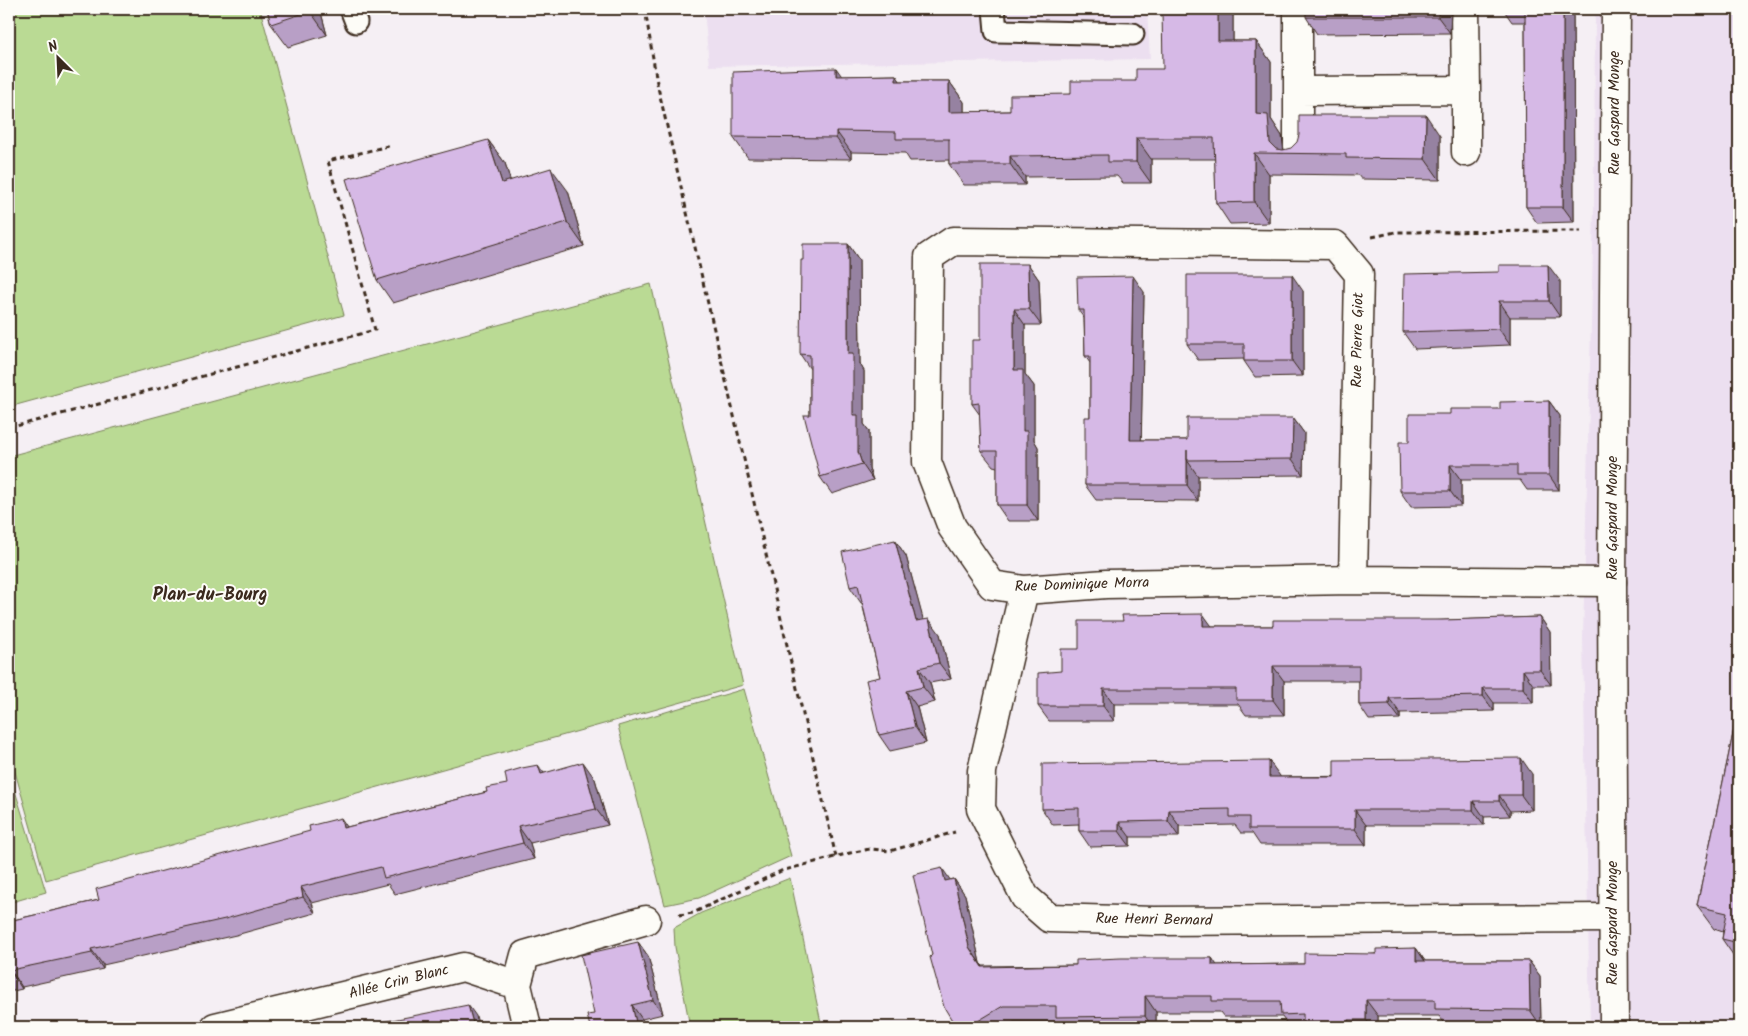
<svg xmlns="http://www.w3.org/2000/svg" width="1748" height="1036" font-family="Kalam,sans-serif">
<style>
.built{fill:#ecdff0}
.green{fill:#bada94;stroke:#7a8259}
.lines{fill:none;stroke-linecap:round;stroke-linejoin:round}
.lane-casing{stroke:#3b2a1e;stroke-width:25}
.street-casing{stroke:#3b2a1e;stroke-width:31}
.secondary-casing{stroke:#3b2a1e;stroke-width:31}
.path{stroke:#3b2a1e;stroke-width:3;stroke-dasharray:5 4;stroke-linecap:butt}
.lane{stroke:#fdfcf7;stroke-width:21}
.street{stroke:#fdfcf7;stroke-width:28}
.secondary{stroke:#fdfcf7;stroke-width:28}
.wall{fill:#b89fc6;stroke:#3b2a1e}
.shaded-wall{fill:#9682a1;stroke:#3b2a1e}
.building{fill:#d6b9e6;stroke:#3b2a1e}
.labels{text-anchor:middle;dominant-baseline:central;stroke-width:4;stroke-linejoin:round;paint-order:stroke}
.street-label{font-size:15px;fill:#3b2a1e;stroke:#fdfcf7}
.quarter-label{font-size:18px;font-weight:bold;fill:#3b2a1e;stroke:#fdfcf7}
</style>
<rect width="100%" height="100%" fill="#f5eff4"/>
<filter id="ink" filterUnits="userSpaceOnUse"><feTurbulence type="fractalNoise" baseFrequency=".02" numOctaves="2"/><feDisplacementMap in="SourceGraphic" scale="10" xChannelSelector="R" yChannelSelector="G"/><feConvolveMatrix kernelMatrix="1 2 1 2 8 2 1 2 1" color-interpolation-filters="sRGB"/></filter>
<g filter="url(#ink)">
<path class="built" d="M704,9H1147L1150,59L709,66Z
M1595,9H1739V1027H1590L1583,637L1594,209Z"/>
<path class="green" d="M9,9H260L344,315L9,407Z
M651,284L743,685L46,880L9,751V456Z
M744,689L791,856L699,898L665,905L618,726Z
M9,771L46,892L9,903Z
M790,878L822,1027H690L675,947L674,928L701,913Z"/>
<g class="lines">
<g class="lane-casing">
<path id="lane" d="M351,9L356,22
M994,9L996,31L1133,34"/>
</g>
<g class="street-casing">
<path id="street" d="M1298,9V91L1466,90L1465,9
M1466,90V152
M1298,91V156
M1353,580L1106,584L1024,590L992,585L952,527L927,462L929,257L953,241L1335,245L1359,274L1353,580L1612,582
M1024,590L982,771L981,809L1025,897L1049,918L1154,921L1613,918
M215,1027L463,967L517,985
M527,1027L517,985L525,955L646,920"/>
</g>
<g class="secondary-casing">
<path id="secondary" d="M1614,1027L1612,582L1616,9"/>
</g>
<path class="path" d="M645,9L657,83L836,857
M1372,237L1396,232L1581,231
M9,428L375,330L328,161L392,145
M679,915L693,913L781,871L850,853L870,849L890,851L955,832"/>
<use href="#lane" class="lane"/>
<use href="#street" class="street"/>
<use href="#secondary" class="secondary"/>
</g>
<path class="wall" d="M267,9H320L327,35L288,47L271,24Z
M1233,9V41H1256L1271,62V119L1282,136L1284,150L1440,136V180L1361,179L1358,175L1269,174V223L1230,224L1216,203L1215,159H1151V183H1123L1117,176L1025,177V185H964L949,164V160L910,161L905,153L851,152V159L748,158L733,137L842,76L896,75L900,81H949L964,102V112L1010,111L1071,94L1136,81L1163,69Z
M1451,9L1450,33L1317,34L1306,17Z
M1503,9H1573L1574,222L1537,223L1526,207L1525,22H1512Z
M488,140L505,163L510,180L568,191L584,246L393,303L377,280Z
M848,244L859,260L860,364L864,371V424L869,431V469L873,480L832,494L820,477L810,415V369L800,354Z
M1028,264L1039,280L1041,325H1025V374L1034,386V440L1038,447V521H1008L997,505V467L993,466L981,451L980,415L972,404L980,340Z
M1560,281V317H1510V345L1415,349L1403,332Z
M1303,291V376L1255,377L1244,361V359L1198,360L1187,344Z
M1144,292L1141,440H1187L1293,418L1304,433L1303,475L1198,476V501L1096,500L1085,485L1090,417V363L1085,356L1084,318L1078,310Z
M1549,401L1560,416L1559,490H1527L1520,480H1461V506L1411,507L1400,491L1450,414L1500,409Z
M895,540L906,556L923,620L940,634L951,679L930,683L935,702L917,707L926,743L890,751L879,735L880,677L862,603H861L850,587Z
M1203,614L1211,626H1273L1540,617L1550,632L1551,685H1533V703H1494V711L1400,713V719L1369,720L1359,705V681H1284V715H1246L1238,704H1114V721H1049L1038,706L1061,671L1079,649Z
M1739,705V962H1738L1722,939L1723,932L1714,929L1697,906Z
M1269,761L1280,777L1532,774V810L1510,811V816L1484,817V825H1366V845H1260L1252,833H1241L1235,825L1179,826V837H1130V846L1090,847L1079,831V824L1053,825L1042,809Z
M545,773L595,779L608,825L530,843L534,859L395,894L388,884L312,903L315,913L236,935L103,965V969L22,987V989L9,992V921L99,900L347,827L487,792Z
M954,879L965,895L980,963L983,966L1076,965L1212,958L1216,965L1304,964L1416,948L1425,961H1529L1540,976L1541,1026L1446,1025L1439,1016H1378V1027H1289L1282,1017H1224L1220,1012H1156V1027H1063L1059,1022H1014L1005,1027H956L932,955L950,880Z
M638,942L648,956L663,1014L642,1019L643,1027H590L594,1014Z"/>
<path class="shaded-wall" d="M309,9H320L327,35L310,11Z
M1218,9H1233V62L1218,41Z
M1439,9H1451L1450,33L1438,17Z
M1563,9H1573L1574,222L1563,207Z
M1256,41L1271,62V119L1282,136L1284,153H1277L1270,143L1256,114Z
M836,68L851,89L836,76Z
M896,75L910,96L896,81Z
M949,81L964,102V133L949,112Z
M1426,115L1440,136V180L1425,159Z
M836,131L851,152V159L836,138Z
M1136,138L1151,159V183L1136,162Z
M488,140L505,163L518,206L502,183Z
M1254,153L1269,174V223L1254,202Z
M1010,156L1025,177V185L1010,164Z
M551,168L568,191L584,246L567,222Z
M848,244L859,260L860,364L864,371V424L869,431V469L873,480L862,464L858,452L853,415L848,354Z
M1028,264L1039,280L1041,325L1029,309Z
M1548,265L1560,281V317L1549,301Z
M1292,275L1303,291V376L1292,361Z
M1133,276L1144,292L1141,455L1130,440Z
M1499,301L1510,317V345L1499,329Z
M1014,309L1025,325V374L1034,386V440L1038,447V521L1027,505L1023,431L1014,370Z
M1549,401L1560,416L1559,490L1549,475Z
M1293,418L1304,433L1303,475L1292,459Z
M1187,460L1198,476V501L1187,485Z
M1450,465L1461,480V506L1450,491Z
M895,540L906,556L928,637L916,621Z
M1203,614L1214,629L1203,626Z
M1540,617L1550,632L1551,685L1540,670Z
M929,619L940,634L951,679L939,663Z
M1273,666L1284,681V715L1273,700Z
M919,668L930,683L935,702L923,687Z
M1523,670L1533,685V703L1523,688Z
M1483,688L1494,703V711L1483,696Z
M1103,689L1114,704V721L1103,706Z
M906,691L917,707L926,743L915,727Z
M1389,698L1400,713V719L1389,704Z
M1521,758L1532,774V810L1521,795Z
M1269,761L1280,776V792L1269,777Z
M583,762L595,779L608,825L596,809Z
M538,765L550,781L541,774Z
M1499,795L1510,811V816L1499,801Z
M1473,801L1484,817V825L1473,810Z
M1169,810L1179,826V837L1168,821Z
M1355,810L1366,825V845L1355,829Z
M341,818L352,834L343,828Z
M1119,822L1130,837V846L1119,831Z
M518,826L530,843L534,859L523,843Z
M942,868L953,884L945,881Z
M954,879L965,895L980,963L993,982L969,947Z
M301,887L312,903L315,913L303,897Z
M638,942L648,956L663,1014L653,1000Z
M1416,948L1427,964L1416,961Z
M91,949L103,965V969L92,953Z
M1212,958L1223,974L1212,965Z
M1529,961L1540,976L1541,1026L1530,1010Z
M11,970L22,987V989L11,972Z
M1145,996L1156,1012V1027H1152L1145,1016Z
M1366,1000L1378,1016V1027H1372L1366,1020Z
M468,1005L476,1016L479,1027H474Z
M632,1005L642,1019L643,1027H637Z
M1348,1020L1353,1027H1349Z"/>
<path class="building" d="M267,9H309L310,11L271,24Z
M1162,9H1218V41H1256V114L1268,115L1270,143L1276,149L1283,150L1291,148L1297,142L1299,135V115H1426L1425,159L1346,158V154L1254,153V202L1216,203L1214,138H1136V162H1108V155L1010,156V164H949V139H896V132L836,131V138L733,137V72L836,68V76L896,75V81H949V112L1010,111V95L1071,94V81H1136V69H1163Z
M1306,9H1439L1438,17H1306Z
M1525,9H1563V207H1526Z
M488,140L502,183L551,168L567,222L377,280L346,179Z
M803,244H848V354H853V415H858V452L862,464L820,477L804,415H810V355L800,354L801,260H803Z
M980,264H1028L1029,309H1014V370H1023V431H1027V505H997V451H981L979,403L972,404V340H980Z
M1499,265H1548L1549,301H1499V329L1403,332L1404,274L1499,272Z
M1187,275H1292V361H1244V344H1187Z
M1133,276L1130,440H1187V418H1293L1292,459L1187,460V450V485H1085V417H1090V356H1085L1084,310H1078L1077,277Z
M1549,401V475H1517V465H1450V491H1400L1399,442H1409V414H1450V409H1500V402Z
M895,540L916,621L929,619L939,663L919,668L923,687L906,691L915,727L879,735L866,680L880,677L858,585L850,587L842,552Z
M1203,614V626H1273V620H1442L1540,617V670H1523V688H1483V696L1389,698V704L1359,705V666H1273V700H1236V689H1103V706H1038V673L1061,671V649H1079V621H1123L1122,615Z
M1739,705V943L1722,939L1727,913L1697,906Z
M1521,758V795H1499V801H1473V810H1355V829H1249V817H1230V809L1169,810L1168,821L1119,822V831H1079V808L1042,809V764L1269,761V777H1334V760Z
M583,762L596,809L518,826L523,843L384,878L381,867L301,887L303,897L225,919L91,949L92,953L11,970V972L9,973V921L99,900L96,889L310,831L309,826L341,818L343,828L487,792L486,788L507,784L505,773L522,768L538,765L541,774Z
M942,868L945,881L954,879L969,947L982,967L1076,965V960L1121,958H1212V965L1304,964V953L1376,954V949L1416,948V961H1529L1530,1010L1435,1009V1000H1366V1020H1348L1349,1027H1303V1014L1281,1015L1280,1001H1212V996H1145V1016L1056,1017V1006H1003L968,1027H956L944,1007L930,957L932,955L913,875Z
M638,942L653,1000L632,1005L637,1027H590L587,1015L594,1014L581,955Z
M468,1005L474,1027H360L367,1025Z"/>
</g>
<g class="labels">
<g class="street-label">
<text transform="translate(1615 113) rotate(-90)">Rue Gaspard Monge</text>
<text transform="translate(1358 340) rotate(-89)">Rue Pierre Giot</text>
<text transform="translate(1613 518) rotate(-90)">Rue Gaspard Monge</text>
<text transform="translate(1082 585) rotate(-2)">Rue Dominique Morra</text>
<text transform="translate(1154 920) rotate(1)">Rue Henri Bernard</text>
<text transform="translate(1613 923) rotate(-90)">Rue Gaspard Monge</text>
<text transform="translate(399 982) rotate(-14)">Allée Crin Blanc</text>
</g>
<g class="quarter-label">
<text x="210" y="595">Plan-du-Bourg</text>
</g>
</g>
<rect width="1748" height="1036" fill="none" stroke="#fdfcf7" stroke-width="30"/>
<rect x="15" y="15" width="1718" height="1006" fill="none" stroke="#3b2a1e" stroke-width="2" filter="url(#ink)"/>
<g transform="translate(58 58) rotate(336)" stroke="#fdfcf7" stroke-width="4" paint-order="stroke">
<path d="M0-4L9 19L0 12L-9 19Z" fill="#3b2a1e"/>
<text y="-8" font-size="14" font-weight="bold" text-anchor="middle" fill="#3b2a1e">N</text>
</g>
</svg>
